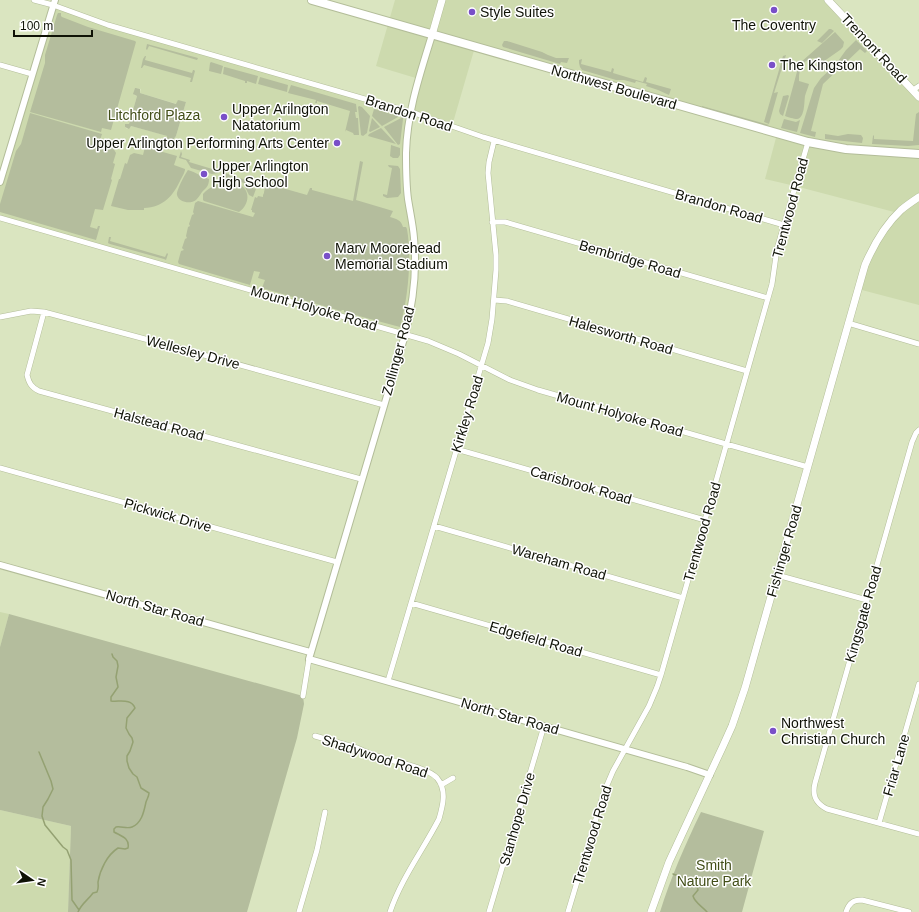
<svg xmlns="http://www.w3.org/2000/svg" width="919" height="912" font-family="Helvetica,sans-serif">
<style>
.built{fill:#cddaae;fill-rule:evenodd}
.green{fill:#b4bd9d}
.lines{fill:none;stroke-linecap:round;stroke-linejoin:round}
.stream{stroke:#94a172;stroke-width:1.5}
.minor-casing{stroke:#b3bd99;stroke-width:6}
.tertiary-casing{stroke:#b3bd99;stroke-width:8}
.secondary-casing{stroke:#b3bd99;stroke-width:8}
.primary-casing{stroke:#b3bd99;stroke-width:10}
.minor{stroke:#fff;stroke-width:5}
.tertiary{stroke:#fff;stroke-width:6}
.secondary{stroke:#fff;stroke-width:7}
.primary{stroke:#fff;stroke-width:8}
.poi-dot{fill:#794fc8;stroke:#fff;stroke-width:1.5}
.labels{text-anchor:middle;dominant-baseline:central;stroke-width:3;stroke-linejoin:round;paint-order:stroke}
.poi-label{font-size:14px;fill:#0f1206;stroke:#fff;text-anchor:start}
.street-label{font-size:14px;fill:#0f1206;stroke:#fff}
.park-label{font-size:14px;fill:#424e18;stroke:#fff}
</style>
<rect width="100%" height="100%" fill="#dae5c0"/>
<path class="built" d="M395,0H828L913,90L919,86V305L858,289L865,265L898,213L795,186L765,179L777,134L475,47L452,126L410,112L406,153L415,254L405,335L0,218V182L53,5L108,25L410,112L419,79L376,66ZM135,88L141,89L140,93L177,104L178,101L186,102L176,136L174,139L172,140L168,141L167,139L168,136L131,126L127,129L125,127L126,124H129L137,96L134,95Z
M0,612L9,614L0,647Z
M0,810L71,826L68,912H0Z"/>
<path class="green" d="M58,13H61V16L62,17L88,27L135,41L136,42L111,130L102,128L101,132L30,112L45,63V55L57,15Z
M829,29H831L834,31L822,43L817,41Z
M835,32L844,42L843,47L840,50L820,64L814,58L809,59L802,64L800,63Z
M856,40L867,51L865,53L860,49L823,84L811,131L816,132L815,137L800,133L814,88L821,78L836,64L846,50Z
M504,41H507L542,52L548,55L556,58H569L567,63L561,62L560,64L503,47L502,45Z
M147,44L198,58L197,60L149,46L147,50L146,49Z
M786,55L774,93L778,92L769,124L764,122L783,56Z
M145,56H146L145,60L192,73L193,70H194L195,71L192,82H190L191,78L144,65L142,68H141L143,59Z
M582,59L581,64L611,72L612,68L614,69L613,73L643,82L645,77L647,78L646,82L671,89L669,95L658,90L646,86L647,84L636,81L635,83L624,80H616L582,70L580,67L579,63V60Z
M211,62L223,66L221,74L209,71L210,63Z
M224,67H225L258,76L256,84L247,81V83H245V81L223,74Z
M798,68H800L799,76V81L809,84C808,88 806,92 805,96C804,102 805,118 797,119C794,119 788,117 785,116Z
M260,77L288,85L287,92L258,84Z
M291,85L356,104L357,112H355L356,118H358L359,135H354L353,133L346,130L345,132L350,111L317,101V103H315L316,100L288,93Z
M135,88H136L140,89V93L176,104L178,100L186,102L176,136L173,140H167V136L131,126L129,129L125,127V124H129L137,96L133,94Z
M788,95L789,96L783,116L780,114L779,111L783,96Z
M368,102L378,106L400,113V114L367,105Z
M359,106L362,107L370,116L367,133L363,136L361,135L358,107Z
M702,106L769,125L767,126L702,107Z
M374,109L398,116V117L382,126L372,116Z
M919,112V145L908,146L872,144L873,136L874,135V139L913,141L916,114Z
M30,113L102,134L100,140L110,143L116,153L113,163L115,164L111,179L112,180L103,210L95,209L90,227L97,229L98,226H100L96,240L0,212V204L16,151L21,144Z
M403,117V119L400,144L398,145L384,127Z
M372,118L380,127L370,132L369,131Z
M784,119L796,122L800,120L797,132L781,128Z
M381,128L382,129L396,144L368,136L369,134Z
M825,134L838,136L848,134L861,135L863,138L862,143L825,139Z
M391,145L400,148V155L398,158H393L390,156Z
M145,147L177,156L174,165L185,169V170C184,174 183,175 181,179C173,196 164,207 144,208V210H128L111,206L119,179H120L125,163L127,164L130,155L134,153L143,155Z
M181,151L182,154L181,157L190,160L189,162L219,171L218,173L212,174L191,168L186,160L179,158Z
M360,161L363,162L356,200L393,211L390,217C397,219 401,220 403,227H406L407,229C412,258 408,299 400,327L344,312V310H342L341,311L262,288L265,280L258,278L260,272L254,271L250,285L179,264L178,262L181,251L184,250L182,248L185,239L187,238L186,236L188,227L190,226L189,224L192,215L194,214L193,212L195,203L198,201L253,217L255,213L252,212V210H251L255,197L257,198L258,196L263,197V195L264,193V192L265,188V185L261,183V182L307,195L310,188H312V190L353,201Z
M388,165L398,166L400,169L401,193L398,197L387,198L383,196V194L387,195L392,168L389,167Z
M188,170C196,172 201,177 209,179C209,186 206,188 202,192C200,195 198,198 196,200C191,204 179,203 177,195C176,191 185,174 188,170Z
M222,172L252,182L251,185L227,178L222,174Z
M229,182C233,183 238,183 242,186C251,193 248,206 239,212L204,201L203,200V194C210,186 219,183 229,182Z
M246,186L256,189L253,197L249,195L245,187Z
M109,237H111L110,241L165,257L167,253L168,254L166,260L164,259L110,244L108,243Z
M9,614L303,696L304,704L297,738L247,912H68L71,826L0,810V647Z
M701,812L764,831L742,912H660C671,877 685,845 701,812Z"/>
<g class="lines">
<path class="stream" d="M39,752L51,781L53,789L48,799L43,807L42,816L45,825L63,847L67,850L71,860L72,900L79,910
M673,874L684,878L697,886L698,890L693,896C695,903 702,906 707,912
M78,912C82,903 88,900 93,893L97,892C99,888 98,886 98,882C100,870 107,855 118,848L125,849L128,848C130,838 121,836 114,832V829L116,827C121,826 127,829 132,827C142,823 144,811 146,802C147,799 149,796 149,793L141,788L137,777L133,774L129,768L127,761V756L130,751L133,742L132,738L129,734L126,728L127,718L135,708C131,698 120,702 111,701V697L118,687L116,677L118,666L117,661L113,657L112,654"/>
<g class="minor-casing">
<path id="minor" d="M34,0L53,5L108,25L417,114L483,137L784,225
M0,65L32,74
M913,90L919,86
M0,218L428,341L459,354L510,380L538,390L726,444L808,467
M492,222H505L768,298
M494,300L507,301L747,371
M44,312L27,375C29,383 31,387 39,391L361,479
M0,317L31,311L44,312L175,347L384,405
M848,323L919,344
M919,430L916,433L912,442L815,783C812,795 815,803 827,809L919,834
M456,449L705,520
M0,468L337,562
M434,526L683,598
M777,575L867,600
M411,603L661,675
M388,681L488,343L492,319L496,270V255L488,173L489,162L494,141
M303,696L309,659
M315,736C329,740 343,744 357,748C364,751 372,755 380,757C394,762 427,767 437,778C447,790 443,805 439,819C423,850 401,879 390,912
M441,785L453,778
M879,823L919,684
M299,912L317,850L325,812
M489,912L544,726
M568,912L604,792L613,771L649,706L657,687L661,675L772,284L777,249L808,142
M846,912C849,903 853,900 862,900L909,912"/>
</g>
<g class="tertiary-casing">
<path id="tertiary" d="M432,35C420,74 407,112 406,153C406,168 406,184 408,199C410,212 413,225 414,238C417,270 413,304 405,335L309,659L687,767L710,775
M0,182L55,0
M0,565L310,652"/>
</g>
<g class="secondary-casing">
<path id="secondary" d="M828,0L919,97
M432,35L442,0
M651,912L669,862L723,746L732,726L745,688L865,265C874,244 885,225 901,210C907,205 913,201 919,197"/>
</g>
<g class="primary-casing">
<path id="primary" d="M312,0L808,142L846,149L919,154"/>
</g>
<use href="#minor" class="minor"/>
<use href="#tertiary" class="tertiary"/>
<use href="#secondary" class="secondary"/>
<use href="#primary" class="primary"/>
</g>
<g class="poi-dot">
<circle cx="774" cy="10" r="4"/>
<circle cx="472" cy="12" r="4"/>
<circle cx="772" cy="65" r="4"/>
<circle cx="224" cy="117" r="4"/>
<circle cx="337" cy="143" r="4"/>
<circle cx="204" cy="174" r="4"/>
<circle cx="327" cy="256" r="4"/>
<circle cx="773" cy="731" r="4"/>
</g>
<g class="labels">
<g class="poi-label">
<text x="480" y="12">Style Suites</text>
<text x="774" y="25" text-anchor="middle">The Coventry</text>
<text x="780" y="65">The Kingston</text>
<text x="232" y="109">Upper Arilngton<tspan x="232" dy="16">Natatorium</tspan></text>
<text x="329" y="143" text-anchor="end">Upper Arlington Performing Arts Center</text>
<text x="212" y="166">Upper Arlington<tspan x="212" dy="16">High School</tspan></text>
<text x="335" y="248">Marv Moorehead<tspan x="335" dy="16">Memorial Stadium</tspan></text>
<text x="781" y="723">Northwest<tspan x="781" dy="16">Christian Church</tspan></text>
</g>
<g class="street-label">
<text transform="translate(874 48) rotate(47)">Tremont Road</text>
<text transform="translate(614 87) rotate(16)">Northwest Boulevard</text>
<text transform="translate(409 113) rotate(18)">Brandon Road</text>
<text transform="translate(719 206) rotate(16)">Brandon Road</text>
<text transform="translate(790 208) rotate(-75)">Trentwood Road</text>
<text transform="translate(630 259) rotate(16)">Bembridge Road</text>
<text transform="translate(314 308) rotate(16)">Mount Holyoke Road</text>
<text transform="translate(621 335) rotate(16)">Halesworth Road</text>
<text transform="translate(398 351) rotate(-75)">Zollinger Road</text>
<text transform="translate(193 352) rotate(15)">Wellesley Drive</text>
<text transform="translate(467 414) rotate(-73)">Kirkley Road</text>
<text transform="translate(620 414) rotate(16)">Mount Holyoke Road</text>
<text transform="translate(159 424) rotate(15)">Halstead Road</text>
<text transform="translate(581 485) rotate(16)">Carisbrook Road</text>
<text transform="translate(168 515) rotate(16)">Pickwick Drive</text>
<text transform="translate(702 532) rotate(-74)">Trentwood Road</text>
<text transform="translate(784 551) rotate(-74)">Fishinger Road</text>
<text transform="translate(559 562) rotate(16)">Wareham Road</text>
<text transform="translate(155 608) rotate(16)">North Star Road</text>
<text transform="translate(863 614) rotate(-74)">Kingsgate Road</text>
<text transform="translate(536 639) rotate(16)">Edgefield Road</text>
<text transform="translate(510 716) rotate(16)">North Star Road</text>
<text transform="translate(375 756) rotate(18)">Shadywood Road</text>
<text transform="translate(896 765) rotate(-74)">Friar Lane</text>
<text transform="translate(517 819) rotate(-74)">Stanhope Drive</text>
<text transform="translate(592 835) rotate(-73)">Trentwood Road</text>
</g>
<g class="park-label">
<text x="154" y="115">Litchford Plaza</text>
<text x="714" y="865">Smith<tspan x="714" dy="16">Nature Park</tspan></text>
</g>
</g>
<g transform="translate(32 880) rotate(103)" stroke="#ffffff" stroke-width="3" paint-order="stroke">
<path d="M0-3L7 15L0 10L-7 15Z" fill="#0f1206"/>
<text y="-6" font-size="11" font-weight="bold" text-anchor="middle" fill="#0f1206">N</text>
</g>
<path d="M14 30v6h78v-6" fill="none" stroke="#0f1206" stroke-width="2"/>
<text x="20" y="30" font-size="12" fill="#0f1206" stroke="#ffffff" stroke-width="3" paint-order="stroke">100 m</text>
</svg>
